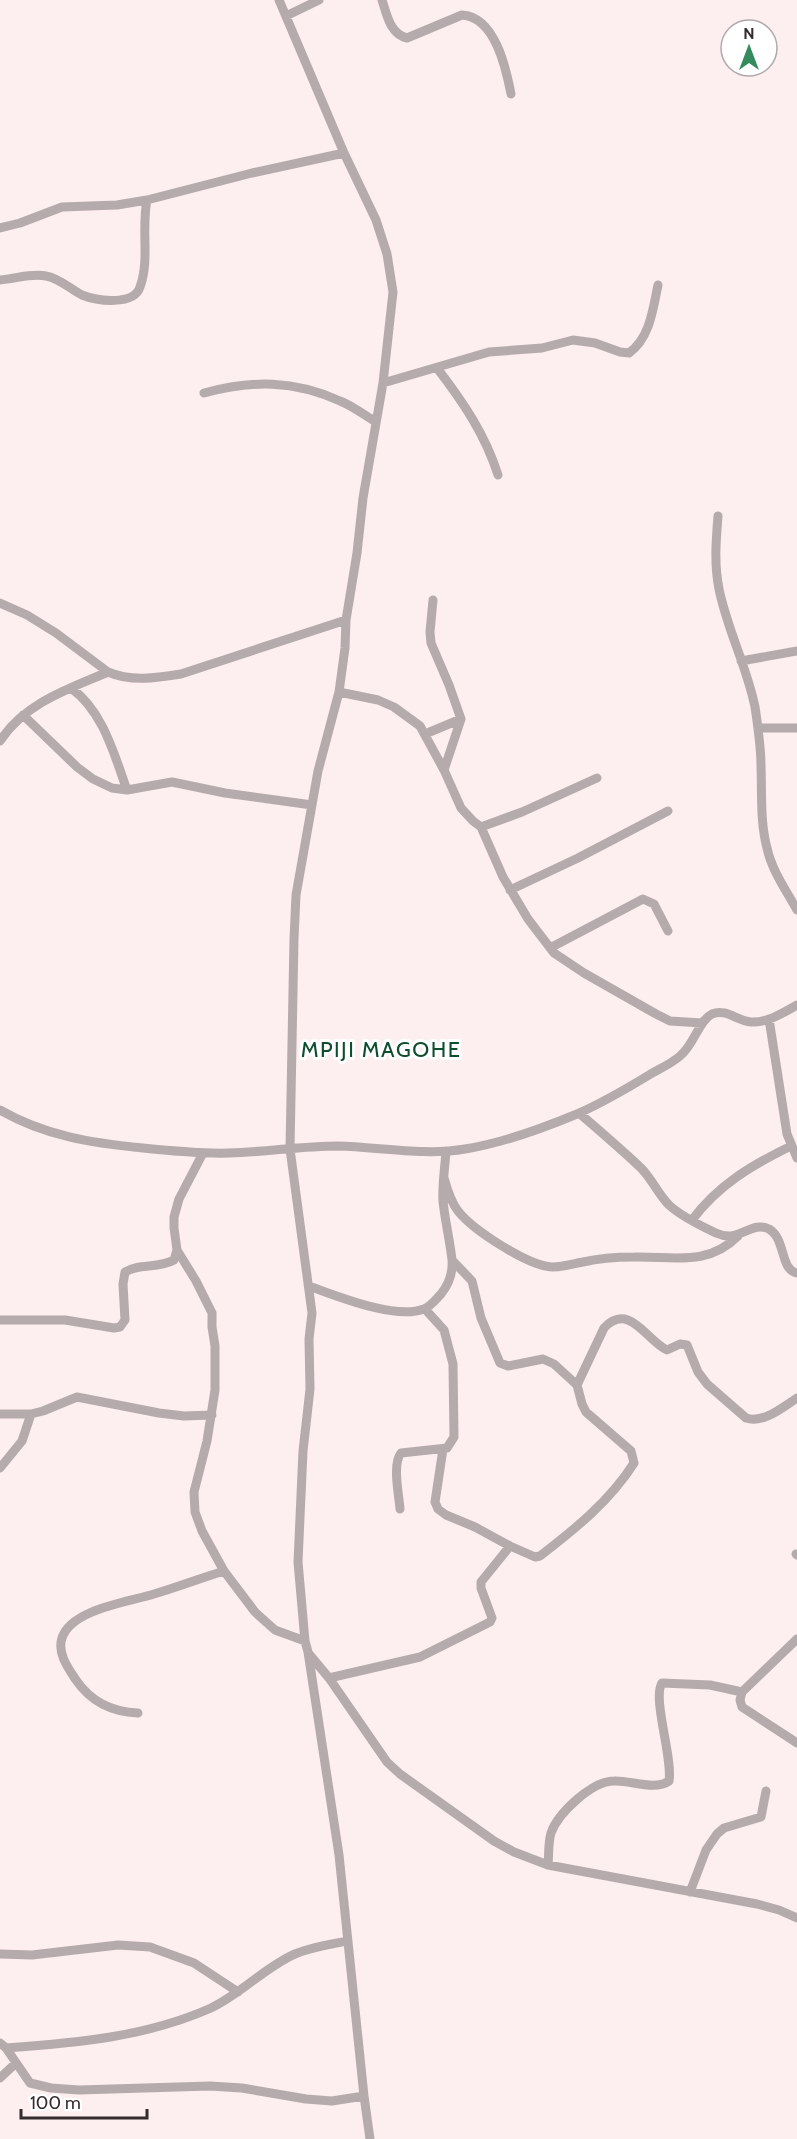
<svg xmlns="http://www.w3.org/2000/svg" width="797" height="2139" font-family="Cabin,sans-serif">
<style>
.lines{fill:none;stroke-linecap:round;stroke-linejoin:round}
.minor{stroke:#b6abac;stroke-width:9}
.labels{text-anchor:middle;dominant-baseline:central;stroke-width:6;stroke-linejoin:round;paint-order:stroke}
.quarter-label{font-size:22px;letter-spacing:1.5px;fill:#0f4d2f;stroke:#fff}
</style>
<rect width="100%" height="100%" fill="#fdeeef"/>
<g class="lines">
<path class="minor" d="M279,0L344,153L376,220L387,254L393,292L383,383L363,498L357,553L346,620L345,648L339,692L318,771L296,895L294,939L290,1149L312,1313L309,1339L310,1389L303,1451L298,1562L305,1641L308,1652L339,1855L364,2096L370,2139
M382,0C387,15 390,34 407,38L462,15C495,17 506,68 511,94
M286,16L319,0
M0,228L20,223L62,207L117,205L147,200L252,173L344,153
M0,280C15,279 31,273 46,276C59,278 70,289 82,295C97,301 134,306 140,287C150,260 141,229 147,200
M437,368C463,402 485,434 498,475
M383,383L489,352L542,348L573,340L595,343L620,352L629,353C650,338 653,309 658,285
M204,393C252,380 294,380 340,401C353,406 364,415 376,422
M718,516C716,541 714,564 719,589C727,629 747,667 755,707C758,727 761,747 761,766C762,793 760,822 767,848C772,871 786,890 797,910
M433,600L430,632L431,643L449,685L461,719L444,770
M0,603L27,615L56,633L108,672C131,682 156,678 181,674L346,620
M741,661L797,651
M71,688C103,711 114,754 127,790
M339,692L378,700L394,707L420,726L444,770L461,808L473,821L481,827L503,877L528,919L554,953L584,973L656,1014L670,1021L702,1023
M23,715L77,767L93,779L112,788L127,790L172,782L225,793L312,805
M758,728H797
M425,734L461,719
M0,741C25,703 68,689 108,672
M481,827L522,812L597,778
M510,890L578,858L668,811
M550,948L643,899L654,904L668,931
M769,1019L787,1134L797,1158
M0,1110C45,1136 92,1143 143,1148C172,1151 201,1154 229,1153C266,1152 302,1146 338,1146C379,1147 425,1156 465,1149C503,1143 541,1129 577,1114C602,1103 626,1089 649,1075C659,1069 671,1064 680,1056C694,1045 699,1020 712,1014C726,1008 737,1021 751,1022C767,1023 783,1013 797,1005
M579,1113C600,1131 621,1149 641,1168C652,1179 658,1194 669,1205C681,1216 701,1226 716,1233C740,1244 750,1220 769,1229C786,1239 780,1270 797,1273
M203,1153L179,1199L174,1217V1228L177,1250L196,1281L212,1313V1327L215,1346V1390L207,1441L194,1492L195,1512L202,1531L224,1571L255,1612L275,1630L305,1641
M444,1178C447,1189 451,1202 458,1211C473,1230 528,1266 552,1267C563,1267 572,1264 583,1262C600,1258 617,1257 634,1257C673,1256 707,1267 738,1236
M692,1220C718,1185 752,1165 791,1146
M309,1286C337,1296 395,1320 424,1309C431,1306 436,1299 441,1294C449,1284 453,1273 452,1260C450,1241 445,1221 443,1201C442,1185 445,1167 446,1151
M0,1320H65L114,1328L120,1327L125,1320L123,1284L125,1272C139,1263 158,1269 174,1260L177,1250
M577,1385L604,1328C629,1301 647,1341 667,1350L680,1344L687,1345L698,1372L707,1384L746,1418C763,1424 783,1407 797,1398
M0,1414H31L43,1411L77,1397L159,1413L184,1416L212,1415
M443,1449L435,1502L438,1509L446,1515L475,1527L510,1546L535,1557L540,1556C575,1529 610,1501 634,1463L631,1451L586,1412L582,1404L577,1385L554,1364L543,1359L508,1366L500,1363L481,1318L472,1281L452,1260
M0,1468L22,1441L31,1414
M400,1509C399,1495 392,1464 401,1453L447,1448L454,1437L453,1364L444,1330L425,1309
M796,1554L797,1555
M797,1639L742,1692L740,1700L742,1707L797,1743
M309,1654L329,1678L387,1762L400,1774L494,1841L514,1852L548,1865L757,1904L779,1910L797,1918
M329,1678L420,1657L490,1622L492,1618L481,1588V1582L510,1546
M138,1713C112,1712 91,1702 76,1680C68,1668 57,1653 62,1638C71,1609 129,1602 154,1594C178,1587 201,1578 224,1571
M548,1865C549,1855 548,1843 551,1833C558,1813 592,1781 614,1781C630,1780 655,1791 669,1781C673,1758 652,1698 662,1683L710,1685L742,1692
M690,1892L706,1850L717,1834L724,1828L761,1817L766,1791
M0,1954L32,1955L118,1945L150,1947L194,1963L238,1992
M0,2043L6,2048L30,2083L51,2088L79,2090L210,2086L242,2088L306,2099L332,2101L364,2096
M6,2048C76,2043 146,2037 211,2008C241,1994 265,1967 295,1954C312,1947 331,1944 348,1941
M0,2078L16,2063"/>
</g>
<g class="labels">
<g class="quarter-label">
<text x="381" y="1049">MPIJI MAGOHE</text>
</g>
</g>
<g transform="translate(749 48)"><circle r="28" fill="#ffffff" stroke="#aeaaab" stroke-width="1.5"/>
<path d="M0-4.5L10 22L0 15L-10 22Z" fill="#368b5e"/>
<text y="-9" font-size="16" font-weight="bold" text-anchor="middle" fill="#342b2c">N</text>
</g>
<path d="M21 2109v9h126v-9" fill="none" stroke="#342b2c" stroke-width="3"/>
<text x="30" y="2109" font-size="18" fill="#342b2c" stroke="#ffffff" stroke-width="4.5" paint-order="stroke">100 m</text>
</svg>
